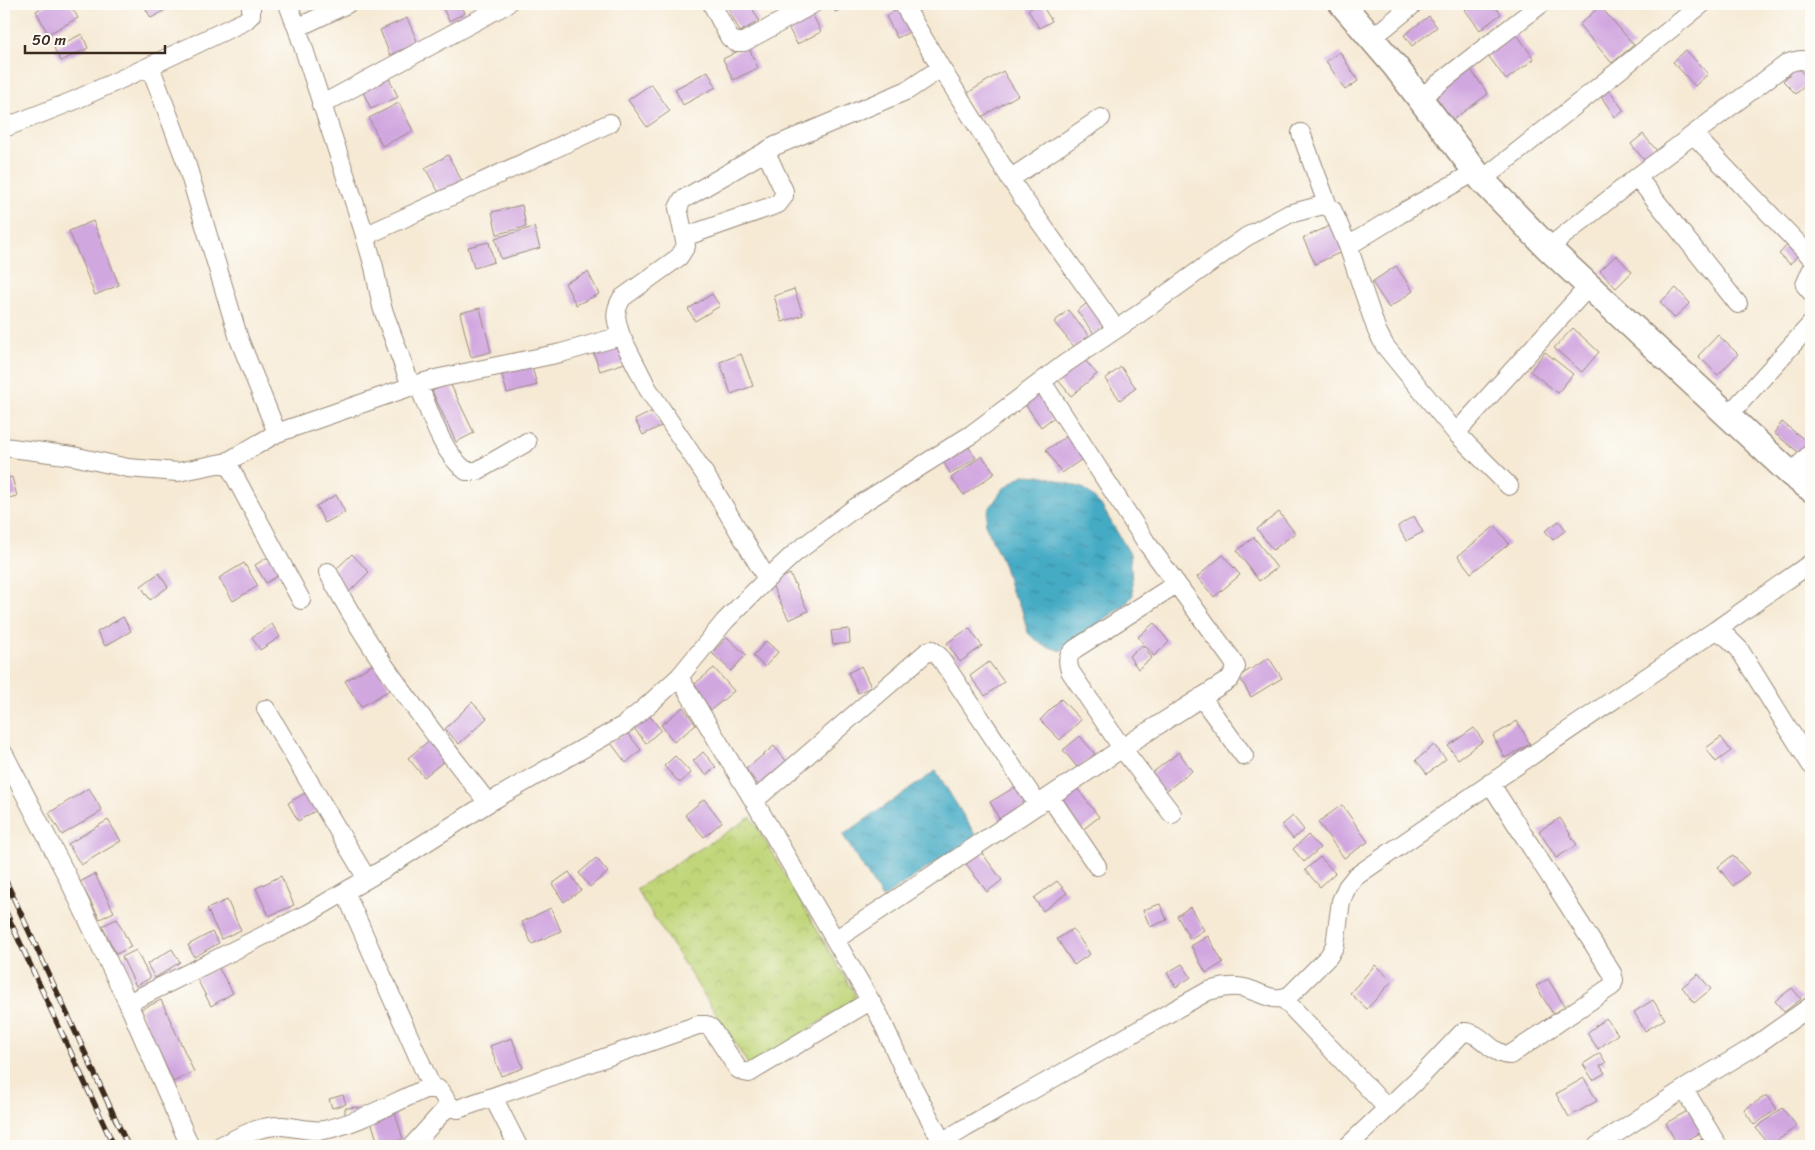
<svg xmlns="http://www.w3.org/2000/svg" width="1815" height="1150" font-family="Sriracha,sans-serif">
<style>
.park{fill:url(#park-crowns);stroke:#7e804c}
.water{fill:url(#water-ripples);stroke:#406a72}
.building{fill:#d1a7e0}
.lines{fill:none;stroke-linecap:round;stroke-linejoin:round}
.street-casing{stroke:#988a7a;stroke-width:20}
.secondary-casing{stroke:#988a7a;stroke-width:28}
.street{stroke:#fff;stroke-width:18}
.secondary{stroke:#fff;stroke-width:25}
.rail-casing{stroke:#3b2a1e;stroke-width:5.5}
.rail{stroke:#fdfcf7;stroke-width:4;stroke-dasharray:11;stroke-linecap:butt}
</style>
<defs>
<pattern id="park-crowns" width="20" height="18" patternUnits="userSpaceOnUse" patternTransform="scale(1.25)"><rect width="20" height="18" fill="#c0d679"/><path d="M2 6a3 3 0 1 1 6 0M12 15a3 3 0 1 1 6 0" fill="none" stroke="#a6b868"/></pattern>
<pattern id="water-ripples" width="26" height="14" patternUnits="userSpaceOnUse" patternTransform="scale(1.25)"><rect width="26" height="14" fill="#45abc5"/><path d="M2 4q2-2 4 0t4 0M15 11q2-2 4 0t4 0" fill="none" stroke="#3b8b9f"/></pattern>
</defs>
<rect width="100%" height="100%" fill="#fdfcf7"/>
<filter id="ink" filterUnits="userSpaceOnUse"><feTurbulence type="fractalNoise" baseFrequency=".02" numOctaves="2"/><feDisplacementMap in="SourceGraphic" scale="10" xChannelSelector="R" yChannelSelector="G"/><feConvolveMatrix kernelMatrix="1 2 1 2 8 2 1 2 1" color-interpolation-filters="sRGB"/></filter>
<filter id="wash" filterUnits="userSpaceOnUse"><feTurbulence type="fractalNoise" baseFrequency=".0096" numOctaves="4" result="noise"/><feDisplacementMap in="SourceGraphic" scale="20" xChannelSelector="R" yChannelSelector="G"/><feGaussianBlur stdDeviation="1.12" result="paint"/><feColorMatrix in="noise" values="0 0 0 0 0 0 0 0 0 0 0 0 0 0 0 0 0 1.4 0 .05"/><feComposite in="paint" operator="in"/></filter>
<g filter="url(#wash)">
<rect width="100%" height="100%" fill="#f6ead5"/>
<path class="park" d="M751,817L857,998L750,1067L636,889Z"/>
<path class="water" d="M1023,475L1045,476L1085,489L1101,505L1130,554L1133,595L1125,605L1066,646L1061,651L1043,645L1028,633L1022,610L1011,591L1003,563L985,524L989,509L1003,489Z
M936,771L976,836L882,898L843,835Z"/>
<g id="blocks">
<path class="building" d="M48,4H70L78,18L48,34L36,11Z
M143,4H176L151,18Z
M400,4H413L402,9Z
M441,4H461L465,13L449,21Z
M726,4H750L759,21L740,32Z
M831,4H852L835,12Z
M912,4H932L916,12Z
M1038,4H1041L1052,21L1039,28L1028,10Z
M1473,4H1493L1501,14L1480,30L1465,10Z
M1600,6L1634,45L1612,63L1579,25Z
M900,8L912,31L897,38L886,16Z
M811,11L821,32L797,44L786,23Z
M1429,16L1437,27L1412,46L1404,35Z
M407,18L418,43L390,55L380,30Z
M1514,30L1534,59L1506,80L1485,51Z
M82,34L88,48L61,61L54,48Z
M748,46L758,68L733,80L723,59Z
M1686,50L1708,74L1695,86L1673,62Z
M1340,52L1358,81L1345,90L1326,61Z
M1469,67L1488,94L1451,121L1432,94Z
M1797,67L1810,81L1796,94L1783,81Z
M708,71L716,87L683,105L675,89Z
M1003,71L1018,95L980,118L966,94Z
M388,76L398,97L371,109L361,88Z
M651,84L670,111L647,127L628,100Z
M1608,88L1624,111L1615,117L1600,95Z
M399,103L413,131L382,146L369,118Z
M1643,134L1657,151L1644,160L1631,144Z
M448,155L463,183L441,196L425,168Z
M522,205L526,227L497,234L492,212Z
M93,221L119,285L95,295L69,231Z
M1334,224L1346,250L1315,264L1303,238Z
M534,227L540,248L501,259L495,238Z
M489,242L494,262L474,268L468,247Z
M1790,242L1801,252L1790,264L1779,254Z
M1616,255L1632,272L1616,288L1600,271Z
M1396,266L1413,291L1389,308L1372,282Z
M588,272L599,294L576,305L565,283Z
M1676,288L1690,303L1674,318L1660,302Z
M794,289L803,315L782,322L774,296Z
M712,294L720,306L695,321L688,309Z
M1090,301L1107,323L1094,334L1077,311Z
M480,308L491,352L471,357L460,313Z
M1068,310L1089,336L1075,348L1054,322Z
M1573,328L1599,352L1582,372L1554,348Z
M1718,335L1738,354L1718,375L1698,356Z
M621,342L628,362L600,371L593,351Z
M1545,352L1573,374L1558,393L1530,371Z
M741,354L753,386L731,394L720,362Z
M1083,358L1097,374L1071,396L1058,380Z
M530,360L537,385L507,393L500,368Z
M1121,367L1136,388L1120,400L1105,379Z
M450,383L474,433L456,442L432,391Z
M1040,389L1058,414L1041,427L1023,401Z
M653,411L661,426L643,435L635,420Z
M1782,422L1810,444L1802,455L1774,433Z
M1073,432L1088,455L1062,473L1046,450Z
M968,446L976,458L951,474L943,462Z
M982,456L995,473L964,495L951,478Z
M12,477L17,496L4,499V479Z
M336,495L345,512L325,523L316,506Z
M1279,512L1295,533L1273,550L1257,529Z
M1414,516L1423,532L1406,541L1398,526Z
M1559,521L1566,530L1553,540L1545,531Z
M1495,526L1509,544L1471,573L1458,556Z
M1254,537L1277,568L1259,581L1237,551Z
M273,554L284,572L266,583L255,565Z
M352,554L369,572L349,592L331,574Z
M1223,555L1240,575L1214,597L1197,577Z
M244,563L258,586L233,601L219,578Z
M159,573L168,587L150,600L141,586Z
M790,574L808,611L789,620L771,583Z
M123,617L131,631L105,646L97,632Z
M1154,623L1169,642L1154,656L1138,637Z
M272,624L280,637L260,650L252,637Z
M969,628L982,646L960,662L947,643Z
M849,629L850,643L833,645L831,631Z
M727,637L746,655L731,671L712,653Z
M766,641L778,652L765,667L753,656Z
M1143,645L1152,658L1138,669L1129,656Z
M1269,658L1282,678L1251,697L1239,676Z
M989,662L1004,682L985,696L970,676Z
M375,663L391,689L361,707L345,681Z
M861,666L871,687L858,693L848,673Z
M714,668L734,691L711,710L691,687Z
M1061,699L1081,720L1060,740L1040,720Z
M472,702L487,718L459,744L445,729Z
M683,707L696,725L674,742L661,725Z
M648,714L661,730L646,743L633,727Z
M1517,721L1530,744L1505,758L1493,736Z
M1474,728L1483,741L1458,759L1448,746Z
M626,731L641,750L626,763L611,743Z
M1080,736L1095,754L1078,768L1063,750Z
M1721,737L1731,751L1716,762L1706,748Z
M431,739L447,759L424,777L408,758Z
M1434,745L1446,759L1427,774L1416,760Z
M774,746L788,763L759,786L746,769Z
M703,752L716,767L706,775L693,761Z
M1179,752L1192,771L1162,794L1148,776Z
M675,756L691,773L680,783L664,766Z
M1017,786L1029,805L1001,822L990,802Z
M89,788L102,811L62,835L49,813Z
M1077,788L1099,817L1081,831L1059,801Z
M310,790L320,808L298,821L288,803Z
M704,799L722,822L704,837L685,815Z
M1342,805L1368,842L1344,858L1318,822Z
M1293,816L1304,830L1293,839L1282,825Z
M1560,818L1577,845L1556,858L1539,831Z
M108,820L121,841L81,865L68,844Z
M1308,835L1320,848L1304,862L1293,849Z
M979,849L1002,880L987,892L964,861Z
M1733,855L1749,873L1733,886L1718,867Z
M1320,857L1335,873L1320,887L1305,870Z
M596,858L608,872L590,887L579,873Z
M569,872L581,890L564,902L552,884Z
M95,874L114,912L100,919L80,882Z
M281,876L294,905L269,916L256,888Z
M1057,881L1067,893L1043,911L1034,898Z
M227,900L241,930L221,939L207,909Z
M1160,904L1167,920L1150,927L1143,910Z
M1190,907L1204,930L1190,939L1177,916Z
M551,908L561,931L532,944L522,922Z
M117,919L131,947L116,954L102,926Z
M1073,929L1090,954L1074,965L1057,939Z
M212,932L219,943L194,957L188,945Z
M1208,936L1223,963L1206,973L1191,946Z
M172,949L180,962L155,978L147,964Z
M136,950L150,978L136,986L122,957Z
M1182,964L1191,977L1176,987L1167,973Z
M1375,965L1392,981L1367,1009L1350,993Z
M218,967L233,993L211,1006L197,979Z
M1698,974L1711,989L1694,1003L1682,987Z
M1548,979L1565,1007L1553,1014L1536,986Z
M1792,988L1801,999L1784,1012L1775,1001Z
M161,1000L194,1072L173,1082L140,1010Z
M1653,1000L1665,1019L1645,1031L1634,1012Z
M1606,1018L1618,1034L1598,1049L1587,1033Z
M512,1038L523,1068L501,1076L490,1046Z
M1600,1053L1606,1063L1600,1066L1605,1073L1593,1080L1583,1064Z
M1584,1078L1597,1101L1569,1117L1556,1094Z
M343,1095L346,1104L332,1108L329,1099Z
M1767,1095L1777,1109L1754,1125L1744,1110Z
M359,1107V1114L345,1115V1108Z
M1782,1108L1797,1126L1770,1146L1756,1128Z
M1691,1109L1702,1132L1677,1145L1666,1123Z
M394,1110L403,1139L379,1146L370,1118Z
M1705,1136L1712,1146H1690Z"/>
</g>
</g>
<g filter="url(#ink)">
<use href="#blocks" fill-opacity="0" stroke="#988a7a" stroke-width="1"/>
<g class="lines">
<g class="street-casing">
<path id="street" d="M288,4L297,28L347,4
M712,4L729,37L735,42H744L813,4
M297,28L363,229L374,267L382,307L411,386
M1372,38L1414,4
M941,68L1020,194L1116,329
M1420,98L1541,4
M321,105L507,4
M4,128L73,101L150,66
M1301,133L1328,206
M1694,135L1811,257
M1637,177L1738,304
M1010,179L1101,118
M1482,180L1702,4
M365,236L610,123
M684,237L778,204L784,196V191L766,152
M1348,246L1400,214L1475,172
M1548,248L1637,177L1788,63C1797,60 1803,58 1811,64
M1811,271L1805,285L1811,292
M621,336C616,320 613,313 622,298L679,257L686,246L678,208L682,200L775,146L908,90L941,68L903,4
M418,384C431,414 440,450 466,471H477L527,442
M1728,416L1811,324
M277,433L418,384L440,378L561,353L621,336L648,389L706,476L767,579
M4,447L73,456L128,468L178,472L227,462L277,433L239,339L185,159L150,66L245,21L251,15V4
M227,462L301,600
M1791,474L1811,453
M1509,486L1456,433L1589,286
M1811,563L1716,630L1728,638L1739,649L1811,765
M328,572C371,656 430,728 488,803L624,725L646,707L679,677L725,621L767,579L795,553L856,507L972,434L1066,363L1136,316L1246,237L1289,214L1323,205L1332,209L1348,246L1377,331L1385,346L1456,433
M679,677L754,801L880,1017L904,1070L942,1142L935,1146
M1201,697L1244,756
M266,709L367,879
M4,754L66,874L128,1003L190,1146
M1050,797L1097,866
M754,801L928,651L932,650L939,656L1038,805
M1172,814L1122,748L1070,671C1067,661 1067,656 1075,649L1176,584
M345,892L432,1088
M835,940L1130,743L1230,679L1236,667L1233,661L1146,542L1042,382
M1283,998L1387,1108
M128,1003L305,915L384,869L488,803
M1684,1089L1718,1146
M493,1097L518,1146
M220,1146C240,1137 259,1125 282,1126C296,1127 311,1132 324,1130C359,1123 392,1103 425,1089H438C446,1096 447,1108 458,1109L698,1025H706L711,1028L738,1069L744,1072L749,1073L870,1001
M412,1146L449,1105
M944,1146L942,1142L965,1128L1208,991C1220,988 1232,985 1244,988C1261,992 1274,1004 1290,995L1329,956L1335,945L1341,901L1347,887L1355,877C1475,793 1596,712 1716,630
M1348,1146L1423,1074L1463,1032C1482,1031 1490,1055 1510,1055L1612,986L1614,980L1612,973L1490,783
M1597,1146L1684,1089L1752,1048L1811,1006"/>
</g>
<g class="secondary-casing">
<path id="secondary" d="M1342,4L1395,66L1482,180L1548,248L1791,474L1811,489"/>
</g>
<use href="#street" class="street"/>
<use href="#secondary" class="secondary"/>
<g class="rail-casing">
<path id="rail" d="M4,877L128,1146
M4,908L114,1146"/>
</g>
<use href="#rail" class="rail"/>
</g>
</g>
<rect width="1815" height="1150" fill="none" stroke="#fdfcf7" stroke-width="20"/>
<path d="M25 45v8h140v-8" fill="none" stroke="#3b2a1e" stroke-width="2.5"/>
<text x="32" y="45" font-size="15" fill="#3b2a1e" stroke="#fdfcf7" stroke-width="4" paint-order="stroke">50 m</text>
</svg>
